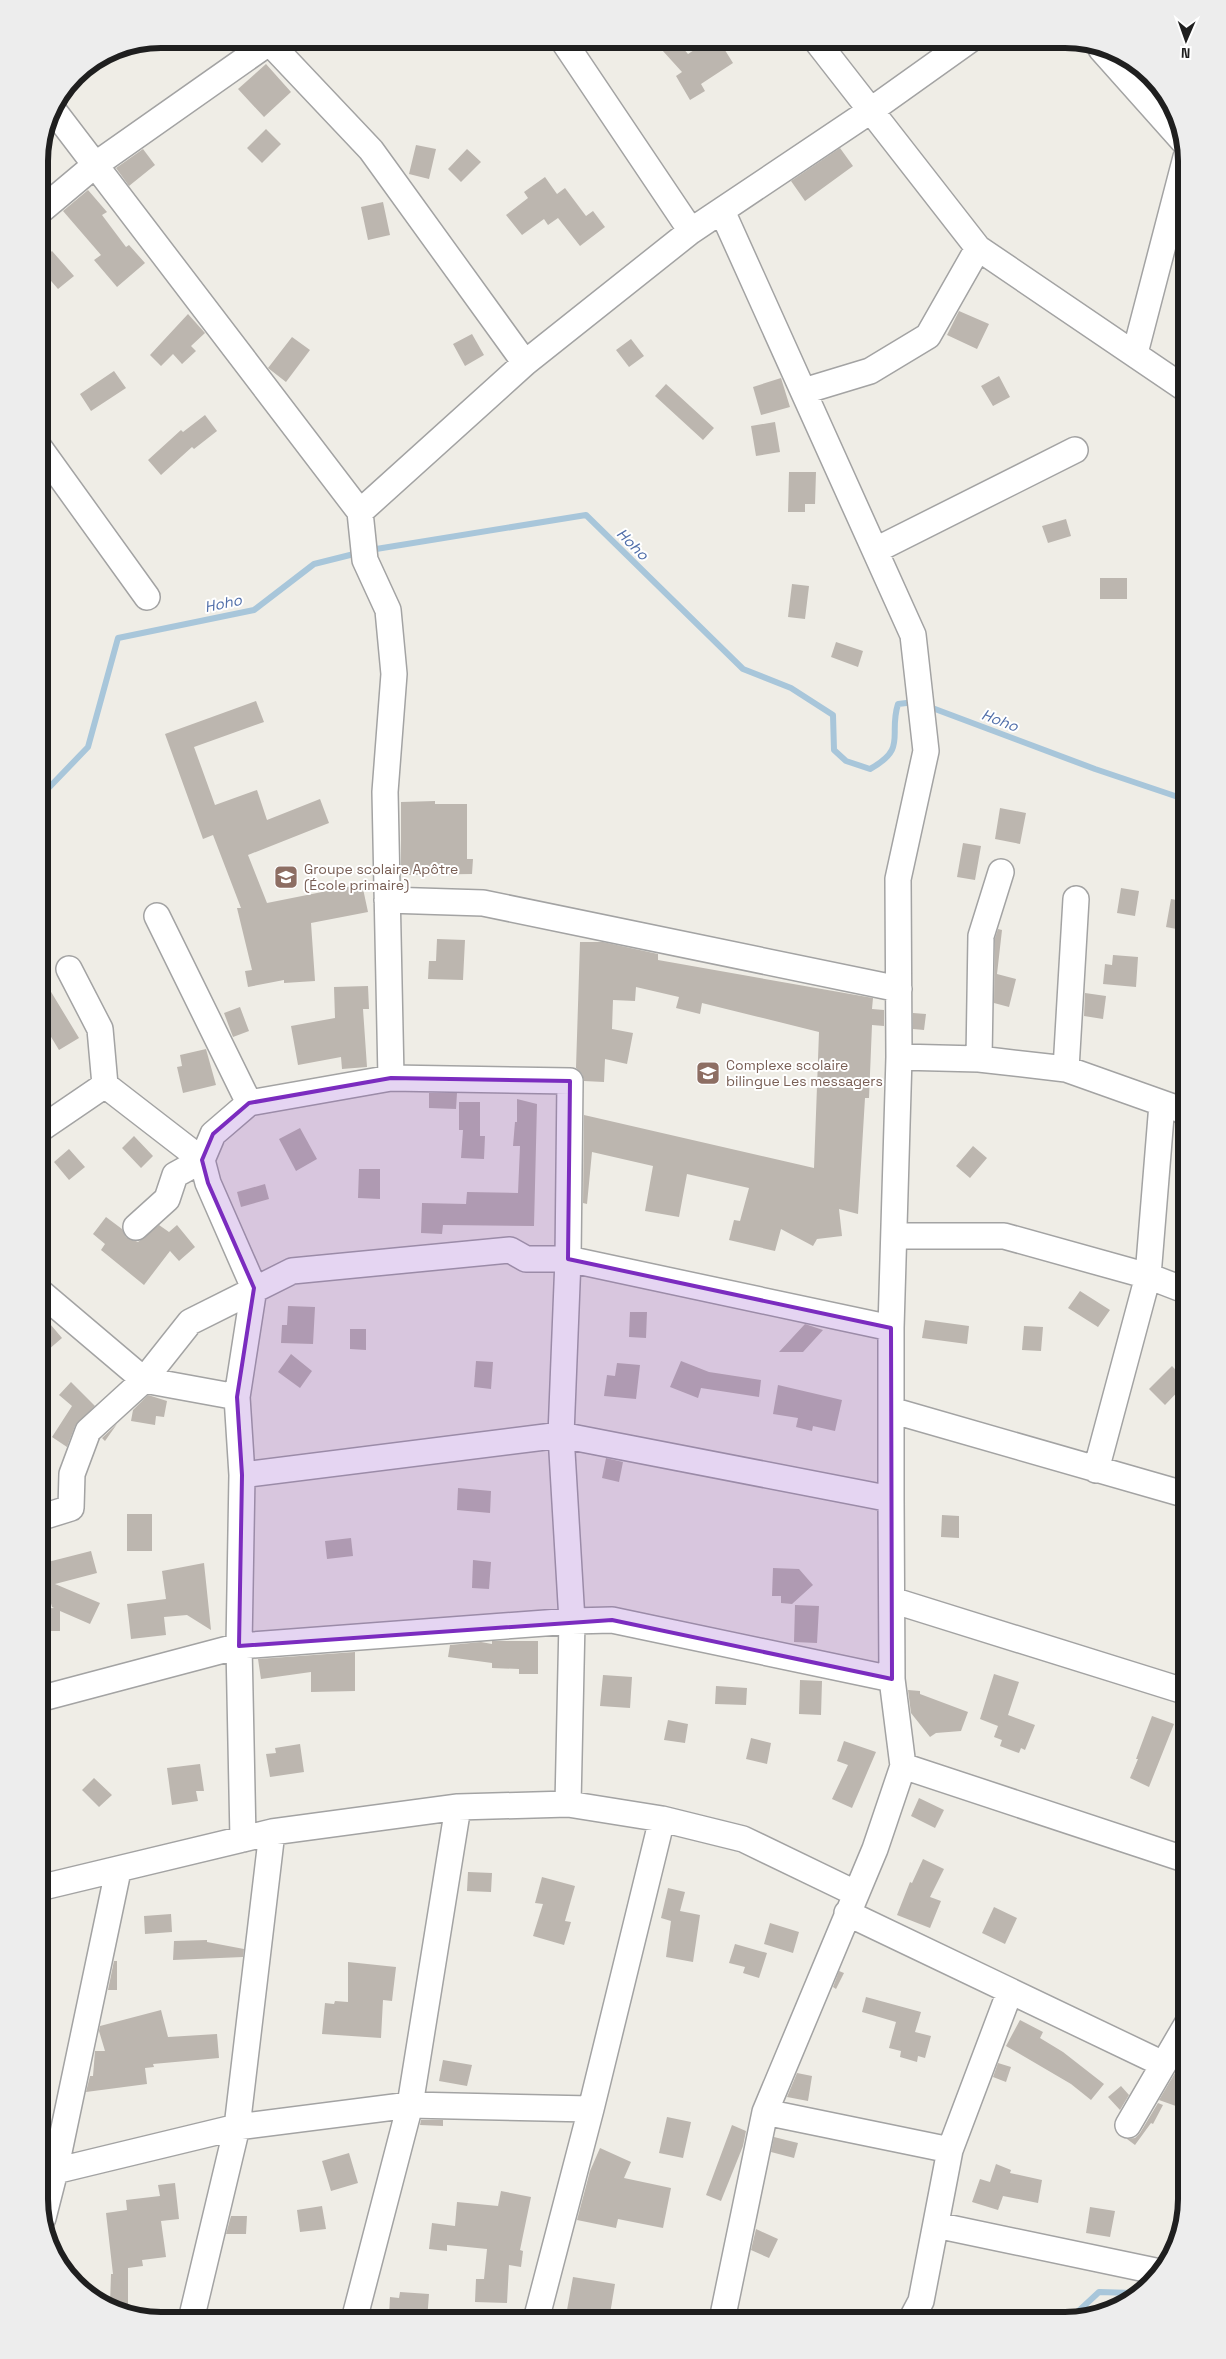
<svg xmlns="http://www.w3.org/2000/svg" width="1226" height="2359" font-family="'Space Grotesk',sans-serif">
<style>
.lines{fill:none;stroke-linecap:round;stroke-linejoin:round}
.stream{stroke:#a8c6da;stroke-width:6}
.building{fill:#bcb6af}
.minor-casing{stroke:#a3a3a3;stroke-width:28}
.minor{stroke:#fff;stroke-width:25}
.marked{fill:#7b2cbf;fill-opacity:0.2;stroke:#7b2cbf;stroke-width:4;stroke-linejoin:round}
.labels{text-anchor:middle;dominant-baseline:central;stroke-width:4;stroke-linejoin:round;paint-order:stroke}
.education-label{font-size:14px;fill:#785e54;stroke:#fff;text-anchor:start}
.water-label{font-size:15px;font-style:italic;fill:#506ea9;stroke:#fff}
.rim{fill:none;stroke:#1f1f1f;stroke-width:6}
</style>
<rect width="100%" height="100%" fill="#efede6"/>
<g class="lines">
<path class="stream" d="M370,550L586,515L743,669L791,688L833,715L834,750L846,761L870,769C908,748 888,736 898,704L915,702
M927,706L1095,769L1187,800
M39,798L88,747L118,638L254,610L314,564L358,553
M1070,2319L1099,2292L1133,2293"/>
</g>
<path class="building" d="M652,39H675L688,54L711,39H718L733,63L701,84L705,91L690,100L676,76L682,72Z
M266,64L291,92L264,117L238,89Z
M266,129L281,144L262,163L247,148Z
M416,145L436,149L429,179L409,174Z
M840,148L853,166L805,201L791,181Z
M143,149L155,165L129,186L116,168Z
M467,149L481,162L461,182L448,169Z
M545,177L557,194L565,188L586,216L593,211L605,227L580,246L558,218L548,225L544,219L522,235L506,215L528,198L524,192Z
M88,190L107,212L102,215L126,247L129,245L145,263L117,287L94,260L101,255L63,211Z
M383,202L390,235L368,240L361,207Z
M52,251L74,276L58,289L39,267V262Z
M959,311L989,324L977,349L947,335Z
M188,314L205,333L191,346L196,351L182,364L173,354L161,366L150,355Z
M472,334L484,355L465,366L453,344Z
M292,337L310,350L286,382L268,368Z
M631,339L644,356L629,367L616,350Z
M114,371L126,388L91,411L80,394Z
M999,376L1010,397L993,406L981,386Z
M781,378L790,407L761,415L753,387Z
M666,384L714,428L703,440L655,396Z
M205,415L217,431L194,449L192,447L161,475L148,460L181,430L183,432Z
M775,422L780,452L756,456L751,426Z
M789,472H816L815,504H805V512H788Z
M1066,519L1071,536L1048,543L1042,526Z
M1100,578H1127V599H1100Z
M792,584L809,586L805,619L788,617Z
M836,642L863,651L858,667L831,657Z
M256,701L264,722L194,747L215,805L257,790L267,820L320,799L329,823L248,855L267,903L362,884L368,912L311,923L315,981L284,983V980L248,987L245,971L252,970L237,908H241L213,835L203,839L165,734Z
M435,801V804H467V859H473L472,874L401,875V802Z
M1000,808L1026,813L1020,844L995,839Z
M963,843L981,846L975,880L957,877Z
M1121,888L1139,891L1135,916L1117,913Z
M1171,899L1187,902V931L1166,927Z
M998,929L1002,930L997,974L1016,979L1009,1007L994,1003L995,938Z
M437,939L465,940L463,980L428,979L429,961H436Z
M580,942H603L658,954V960L873,998L872,1009L884,1010V1026L872,1025L869,1098H865L858,1214L839,1209L842,1236L817,1239L813,1246L781,1229L775,1251L729,1240L734,1220L740,1221L749,1188L687,1174L679,1217L645,1211L653,1166L592,1152L587,1204L583,1203L584,1115L814,1168L819,1032L702,1003L700,1014L676,1008L679,997L636,987L635,1001L613,1000L612,1029L633,1033L627,1064L605,1059L604,1082L584,1081L582,1074L576,1068Z
M1113,955L1138,957L1136,987L1103,984L1105,964L1112,965Z
M39,972L79,1038L59,1050L39,1017Z
M368,986L369,1009H363L367,1067L342,1069L341,1057L298,1065L291,1026L335,1018L334,987Z
M1085,993L1106,996L1103,1019L1084,1016Z
M240,1007L249,1031L233,1037L224,1013Z
M913,1013L926,1014L924,1030L913,1029Z
M206,1049L216,1085L183,1093L177,1067L182,1066L180,1055Z
M429,1093H457L456,1109L429,1108Z
M517,1099L537,1104L534,1226L443,1225L442,1234L421,1233L422,1203L466,1204L467,1192L518,1193L520,1146H513L515,1122H517Z
M459,1102H480V1136H485L484,1159L461,1158L463,1130H459Z
M300,1128L317,1159L296,1171L279,1139Z
M134,1136L153,1156L141,1168L122,1148Z
M973,1146L987,1158L970,1178L956,1166Z
M69,1149L85,1167L69,1180L54,1162Z
M359,1169H380V1199L358,1198Z
M265,1184L269,1199L241,1207L237,1192Z
M106,1217L122,1229L126,1237L138,1242L159,1225L169,1232L177,1225L195,1247L179,1261L170,1251L144,1285L101,1250L105,1244L93,1234Z
M1080,1291L1110,1310L1098,1327L1068,1308Z
M288,1306L315,1307L313,1344L281,1343L282,1325H287Z
M39,1311L62,1338L48,1350L39,1339Z
M630,1312H647L646,1338L629,1337Z
M925,1320L969,1326L967,1344L922,1338Z
M805,1324L823,1330L803,1352H779Z
M1024,1326L1043,1327L1041,1351L1022,1350Z
M350,1329H366V1350L350,1349Z
M291,1354L312,1371L300,1388L278,1372Z
M476,1361L493,1362L491,1389L474,1387Z
M681,1361L709,1372L761,1380L759,1397L701,1388L698,1398L670,1387Z
M617,1363L640,1365L636,1399L604,1396L607,1375L615,1376Z
M1172,1366L1187,1382L1165,1405L1149,1389Z
M71,1382L95,1406L75,1426L67,1447L52,1437L72,1406L59,1395Z
M778,1385L842,1400L835,1431L813,1426L812,1431L796,1427L798,1418L773,1414Z
M148,1395L167,1401L164,1417L156,1416L155,1425L131,1421L133,1410Z
M117,1424L105,1441L102,1438Z
M606,1458L623,1462L619,1482L602,1478Z
M458,1488L491,1491L490,1513L457,1510Z
M127,1514H152V1551H127Z
M942,1515L959,1516V1538L941,1537Z
M351,1538L353,1556L327,1559L325,1541Z
M91,1551L97,1573L55,1584L100,1603L90,1624L60,1611V1631H39V1609L54,1608L52,1607L40,1564Z
M473,1560L491,1562L489,1589L472,1588Z
M204,1563L211,1630L187,1615L164,1617L166,1635L131,1639L127,1604L166,1599L162,1571Z
M773,1568L799,1569L813,1585L792,1604L781,1603V1596H772Z
M795,1605L819,1606L817,1643L794,1642Z
M492,1641H538V1674H519V1669L492,1668V1663L448,1657L450,1645L481,1642L492,1644Z
M355,1652V1691L311,1692V1672L261,1679L258,1659Z
M994,1674L1019,1682L1008,1715L1035,1725L1025,1750L1021,1748L1019,1753L1000,1746L1002,1740L994,1737L998,1726L980,1719Z
M603,1675L632,1677L630,1708L600,1706Z
M800,1680L822,1681L821,1715L799,1714Z
M716,1686L747,1688L746,1705L715,1704Z
M908,1690L920,1691V1694L968,1712L961,1731L936,1733L930,1737L911,1713Z
M1152,1716L1174,1724L1149,1787L1130,1778L1138,1759H1136Z
M668,1720L688,1724L685,1743L664,1740Z
M751,1738L771,1743L767,1764L746,1759Z
M844,1741L876,1752L852,1808L832,1799L848,1765L837,1761Z
M300,1744L304,1772L270,1777L266,1754L276,1753L275,1748Z
M200,1764L204,1791H196L198,1801L172,1805L167,1768Z
M94,1778L112,1795L99,1807L82,1790Z
M919,1798L944,1810L935,1828L911,1816Z
M923,1859L944,1869L930,1897L941,1901L930,1928L897,1915L910,1882L912,1883Z
M468,1872L492,1873L491,1892L467,1891Z
M542,1877L575,1886L565,1921L571,1922L564,1945L533,1936L543,1904L535,1903Z
M668,1888L685,1892L680,1911L700,1915L693,1962L666,1957L671,1921L661,1918Z
M994,1907L1017,1918L1005,1944L982,1933Z
M171,1914L172,1932L145,1934L144,1916Z
M770,1923L799,1932L793,1953L764,1944Z
M207,1940V1942L244,1949L243,1957L173,1960L174,1941Z
M735,1944L767,1953L759,1978L743,1973L745,1967L729,1963Z
M114,1961H117V1990H108Z
M348,1962L396,1967L392,2001L383,2000L381,2038L322,2034L325,2003L334,2004L335,2001L348,2002Z
M839,1971L844,1973L836,1989L833,1987Z
M866,1997L921,2012L915,2032L931,2036L925,2058L918,2056L917,2062L900,2057L901,2051L889,2048L896,2022L862,2012Z
M161,2010L168,2037L217,2034L219,2058L153,2064L154,2067L145,2068L147,2084L86,2092L90,2076H93L95,2051H105L99,2031L100,2026Z
M1020,2020L1043,2032L1040,2038L1063,2052L1104,2084L1091,2100L1071,2084L1006,2046Z
M1185,2056L1187,2057V2110L1159,2100Z
M443,2060L472,2065L467,2086L439,2081Z
M998,2063L1011,2067L1006,2082L993,2077Z
M797,2073L812,2076L808,2101L787,2097Z
M1121,2086L1129,2095L1120,2110L1108,2097Z
M1158,2103L1163,2105L1153,2124L1151,2123L1135,2145L1127,2139L1135,2138L1140,2133Z
M667,2117L691,2122L683,2158L659,2153Z
M421,2120H443V2126L420,2125Z
M732,2125L746,2131L743,2146L721,2201L706,2195Z
M774,2137L798,2143L794,2158L771,2152Z
M600,2148L631,2162L624,2178L671,2188L663,2228L618,2219L616,2228L577,2220L590,2171Z
M349,2153L358,2183L331,2191L322,2161Z
M996,2164L1011,2170L1010,2173L1042,2180L1038,2203L1003,2196L998,2210L972,2202L980,2179L990,2182Z
M175,2183L179,2219L161,2221L166,2257L142,2260L143,2266L128,2268V2312L110,2305L111,2274H113L106,2213L127,2210L126,2200L160,2196L158,2185Z
M501,2191L531,2197L520,2250L523,2251L521,2267L509,2265L507,2303L475,2302L476,2279H484L487,2249L447,2245V2251L429,2249L432,2223L455,2226L457,2202L498,2206Z
M322,2206L326,2229L300,2232L297,2210Z
M1090,2207L1115,2211L1110,2237L1086,2233Z
M231,2216H247L246,2234H226Z
M756,2229L778,2239L769,2258L751,2250Z
M573,2277L615,2284L609,2320H593L594,2315L567,2310Z
M400,2292L429,2294L427,2320H398V2317L389,2316L390,2297L399,2298Z"/>
<g class="lines">
<g class="minor-casing">
<path id="minor" d="M266,39L371,150L525,363
M562,39L691,231
M815,39L978,248L1187,390
M1101,49L1183,141
M51,107L360,512L365,560L388,610L394,674L385,792L391,1078
M722,211L913,635L926,751L898,879L899,1057L891,1328V1499L892,1679L903,1766L875,1849L765,2112L722,2320
M39,212L95,165L274,39
M1135,353L1186,157
M804,391L870,371L928,336L978,248
M39,447L147,597
M360,512L525,363L691,231L870,111L971,39
M876,550L1075,450
M387,900L483,903L899,989
M157,916L249,1103
M69,969L100,1029L105,1085
M899,1057L979,1059L1066,1069L1187,1112
M979,1059L981,936L1001,872
M1066,1069L1076,899
M39,1130L105,1085L202,1160L175,1175L167,1199L136,1227
M895,1236H1004L1148,1276L1187,1291
M39,1291L144,1380L237,1397
M891,1410L1187,1495
M1096,1470L1148,1276L1162,1104
M242,1475L561,1435L891,1499
M39,1518L71,1508L72,1474L88,1431L144,1380L190,1322L292,1271L510,1250L526,1259H568L891,1328
M892,1600L1187,1692
M39,1699L239,1646L572,1621L612,1620L892,1679
M903,1766L1187,1860
M243,1839L239,1646L242,1475L237,1397L254,1288L208,1183L202,1160L213,1134L249,1103L391,1078L570,1081L568,1259L561,1435L572,1621L568,1804
M39,1888L272,1832L458,1807L568,1804L662,1819L743,1839L855,1893
M847,1913L1163,2064
M765,2112L950,2150
M1128,2125L1187,2024
M55,2171L237,2127L410,2105L591,2109
M43,2218L55,2171L118,1871
M936,2225L1160,2272
M191,2320L237,2127L272,1832
M354,2320L410,2105L458,1807
M536,2320L591,2109L662,1819
M911,2320L921,2301L950,2150L1010,1991"/>
</g>
<use href="#minor" class="minor"/>
</g>
<path class="marked" d="M391,1078L570,1081L568,1259L891,1328L892,1679L612,1620L239,1646L242,1475L237,1397L254,1288L208,1183L202,1160L213,1134L249,1103Z"/>
<defs>
<g id="school-square" transform="scale(1.25)"><rect x="-9" y="-9" width="18" height="18" rx="4" fill="#8d6e63" stroke="#fff"/><path d="M0-5L7-2L0 1L-7-2ZM-4 1L0 2.5L4 1V4Q0 6-4 4Z" fill="#fff"/></g>
</defs>
<g fill-rule="evenodd">
<use href="#school-square" x="286" y="877"/>
<use href="#school-square" x="708" y="1073"/>
</g>
<g class="labels">
<g class="education-label">
<text x="304" y="869">Groupe scolaire Apôtre<tspan x="304" dy="16">(École primaire)</tspan></text>
<text x="726" y="1065">Complexe scolaire<tspan x="726" dy="16">bilingue Les messagers</tspan></text>
</g>
<g class="water-label">
<text transform="translate(633 544) rotate(45)">Hoho</text>
<text transform="translate(223 603) rotate(-12)">Hoho</text>
<text transform="translate(1000 720) rotate(21)">Hoho</text>
</g>
</g>
<path d="M0 0H1226V2359H0ZM161 48H1065A113 113 0 0 1 1178 161V2199A113 113 0 0 1 1065 2312H161A113 113 0 0 1 48 2199V161A113 113 0 0 1 161 48Z" fill="#ededed" fill-rule="evenodd"/>
<path class="rim" d="M161 48H1065A113 113 0 0 1 1178 161V2199A113 113 0 0 1 1065 2312H161A113 113 0 0 1 48 2199V161A113 113 0 0 1 161 48Z"/>
<g transform="translate(1186 40) rotate(182)" stroke="#ffffff" stroke-width="4" paint-order="stroke">
<path d="M0-4L9 19L0 12L-9 19Z" fill="#1f1f1f"/>
<text y="-8" font-size="14" font-weight="bold" text-anchor="middle" fill="#1f1f1f">N</text>
</g>
</svg>
